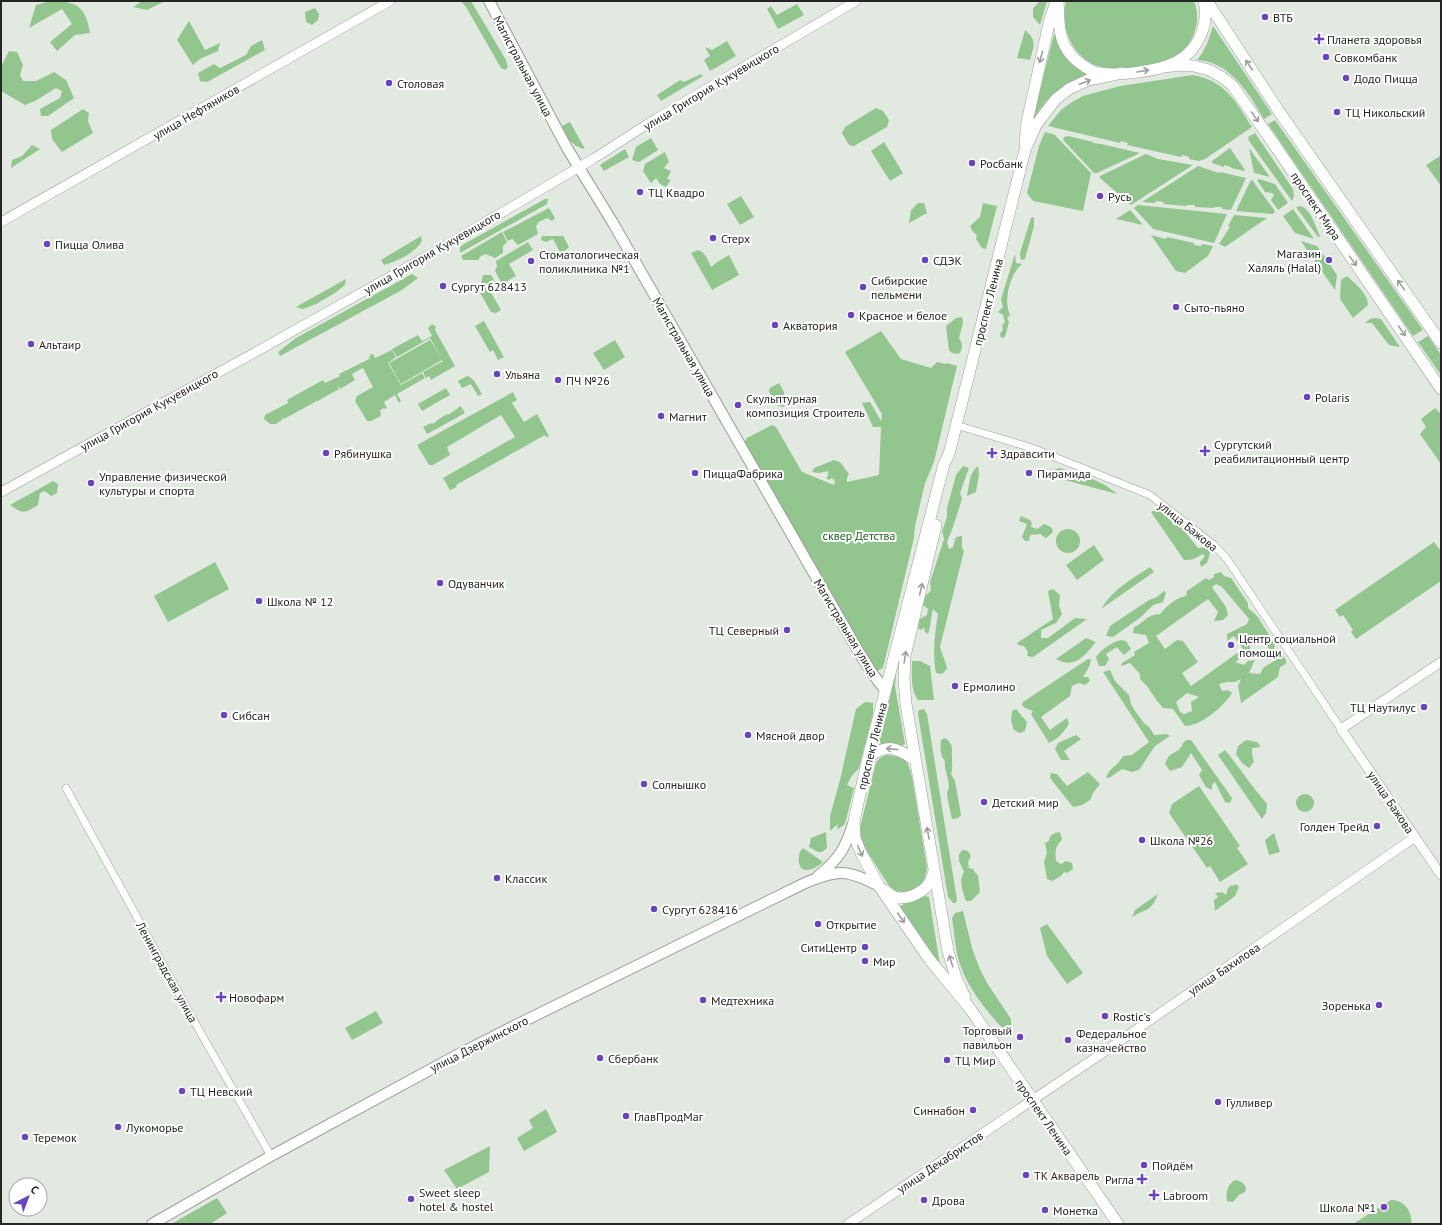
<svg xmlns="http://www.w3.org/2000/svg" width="1442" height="1225" font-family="'PT Sans',sans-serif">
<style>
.green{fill:#93c68f;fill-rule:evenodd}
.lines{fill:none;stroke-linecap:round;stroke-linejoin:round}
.minor-casing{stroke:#999f98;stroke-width:8}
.tertiary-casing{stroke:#999f98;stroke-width:10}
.secondary-casing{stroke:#999f98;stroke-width:12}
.primary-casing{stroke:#999f98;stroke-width:12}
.minor{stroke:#fff;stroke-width:7}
.tertiary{stroke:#fff;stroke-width:9}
.secondary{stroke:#fff;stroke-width:10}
.primary{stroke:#fff;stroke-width:11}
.oneway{stroke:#9c9d9c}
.poi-dot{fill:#6944bd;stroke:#fff;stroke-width:1.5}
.labels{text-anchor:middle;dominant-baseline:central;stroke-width:4;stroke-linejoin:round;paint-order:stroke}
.poi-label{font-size:12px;fill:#242623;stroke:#fff;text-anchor:start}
.street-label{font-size:12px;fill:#242623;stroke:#fff}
.park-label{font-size:12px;fill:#1e631c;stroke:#fff}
</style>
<rect width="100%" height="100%" fill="#e2e9e1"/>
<path class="green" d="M51,1C77,1 86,7 90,33L75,35L57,51L50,42L72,24L62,9L29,28L36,5Z
M142,1H165L147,10L133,7Z
M461,1H471L506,60L508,67L505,70L501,68L466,7Z
M1040,1H1047L1040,25L1033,17V8Z
M1066,1H1194C1195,5 1197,9 1197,13C1199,32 1186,55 1167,62C1159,64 1148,65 1140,66C1129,68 1118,70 1107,68C1075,64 1059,30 1066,1Z
M797,4L804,15L778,29L767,9L771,6L777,15Z
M315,8L319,14L318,20L312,25L306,22L305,12Z
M189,21L205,50L220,43L218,51L200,59L193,65L177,40Z
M1213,26L1272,114L1264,119C1248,93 1231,62 1197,60C1206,49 1209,39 1213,26Z
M1025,30C1037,40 1034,46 1030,60L1017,58Z
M1054,34L1065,55L1092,75C1063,83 1047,95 1032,122Z
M262,40L265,50L207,82L200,81L198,73L214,64L220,68L246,55L251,46Z
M727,41L736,56L710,71L704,60L710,56L705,47L712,50Z
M9,51L17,52L23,65L20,75L23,81H36L54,72L66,80L74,98L48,116H41L40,109L60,98L62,91L56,88L35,101L25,105L1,91V67Z
M701,74L703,76L661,101L657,95L680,80L684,82Z
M1193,75C1226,81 1235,101 1252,127L1205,159L1199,161L1189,159V157L1182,155L1181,157L1127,145L1128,143L1121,141L1120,143L1048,126L1061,110L1072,102L1083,96L1120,86Z
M876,108L883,111L889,120L887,127L854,146L849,145L842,133L845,127Z
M83,109L89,113L88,121L93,133L62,152L52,139L51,130Z
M1275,120L1423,330L1413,336L1268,124Z
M570,122L585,149C572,147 567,137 560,127Z
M1045,132L1055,135L1091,173L1083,211L1033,201L1027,193L1039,146Z
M1255,133L1293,189L1294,196L1292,201L1249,141L1248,137Z
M1068,136L1093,142V143L1101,144L1140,153L1097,173H1094L1063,140L1064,137Z
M651,138L658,150L639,162L632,160L636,147Z
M884,142L903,173L890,181L871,151Z
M32,145L40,149L11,168L12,160L22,156Z
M1230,148L1245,170L1244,171L1231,168V167L1224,165V167L1212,163V161Z
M1249,148L1270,177L1254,173Z
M625,149L629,157L604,171L600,165Z
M665,152L669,162L664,168L671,171L667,179L671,180L666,187L660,184L656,178L651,183L643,171L645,164Z
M1146,154L1158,159L1193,165L1131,205L1100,178V176Z
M1440,156L1441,158V186L1426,165Z
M1198,166L1219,173L1220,172L1246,178L1231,210L1222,209V207H1215L1214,208L1195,207L1194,205H1187V206L1163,204L1164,202L1156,201L1155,203L1142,202Z
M1259,179L1275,184L1288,203L1278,210L1271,200L1274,195L1272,193L1265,192L1257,180Z
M1251,180H1252L1275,211L1273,214L1236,211Z
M741,196L754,217L740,225L727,204Z
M545,199H548L547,204L460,253V247L464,244Z
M918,203H924L927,213L909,223L911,210Z
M983,203L997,206L986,249L982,248L976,239L977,235L973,232L970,226L980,217Z
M1138,205L1227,214L1214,243L1153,229L1134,208Z
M1301,206C1312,211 1315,226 1320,236L1318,237L1296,207Z
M549,208L555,218L552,221L547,218L539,222L536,226L538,234L518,245L512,239L508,241L503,232Z
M1293,209L1314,239L1295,233L1283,216Z
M1130,210L1143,225L1116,219Z
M1234,215L1267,218L1225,247L1219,244L1230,227L1228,226Z
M1034,217V226L1025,259L1021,260L1020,253L1031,218Z
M502,232L507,242L503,246V253L495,258L486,254L481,256L478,260H463L461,256Z
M1151,235L1166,239L1167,237L1194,243V245L1201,246L1202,244L1213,246L1208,256L1185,273L1176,271Z
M421,236L422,241C415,253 398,261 384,265L381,260Z
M542,236H563L569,247L561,254L553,239L546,242L541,240Z
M1301,241L1317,246L1337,275L1335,290Z
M528,242L533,250L509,264L516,276L502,284L495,271L497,266L496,261Z
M698,250C705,252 708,260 711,267L717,262L729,255L739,275L712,290L691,253Z
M1015,254L1016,263L1022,264C1010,274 1003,300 1010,315L1007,318L1009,322L1005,337L1001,338L1000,334L1003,329L1002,325L1005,322L1003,315L998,312L1003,307L1001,299Z
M412,274L418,278L402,290L280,356L278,352L296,338Z
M483,275H491L498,286L490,291L501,310L496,313L491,312L479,291Z
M1347,276C1355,284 1368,293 1368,305L1353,318L1340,299L1341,280Z
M346,279L345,285L335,293L316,304L303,309L296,307Z
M962,317L963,323L959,338C963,344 963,348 959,354L952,353L949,350L946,326L956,318Z
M1375,318L1381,319L1400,347L1389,345L1372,323H1365L1370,319Z
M484,321L504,357L498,360L493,350L490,352L475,326Z
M432,324L436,327L435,330L455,366L431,380L429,376L426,378L423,372L443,361L442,360L401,384L389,363L430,340L441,357L430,338L397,357L392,349L418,335L422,341L432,336L428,328Z
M881,331L901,359L931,368L937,362L946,364L947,363L957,366L934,462L925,483L915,526L914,538L883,668L877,671L873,669L744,443L747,438L772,425L776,427L802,472L834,485L835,481L832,478L829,480L826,478L828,476V471L819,473L812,472L814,468L834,460L840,462L849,474L847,478V482L879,475L881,427H873L862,403L870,402L881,421L882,414L845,352Z
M1428,336L1441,355V375L1418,342Z
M615,340L625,357L604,370L593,353Z
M392,350L396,357L388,363L401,385L422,373L425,378L397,394L401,401L399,403L395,395L384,402L387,408L385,409L384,408L380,410L381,416L371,421H367L355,401L357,396L373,387L363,368L352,374L355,380L340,389L338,386L337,387L339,389L316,402L315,400V402L284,419L282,416L283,419L276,424H270L264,419L265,415L288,403L287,400L323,380L325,383L340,376L339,374L369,359L370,355L373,354L375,358Z
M467,376C474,377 478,388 482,394L478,396L471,384L462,388L458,381Z
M779,383L784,392V400L786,401L790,399L788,403L783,407L776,405L769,391L770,388Z
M446,388L450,395L422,411L418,404Z
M513,392L517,400L512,403L524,422L537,414L549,436L546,437L545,435L456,485L457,487L450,490L443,478L515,437L501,415L447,447L450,455L433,465H429L417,445Z
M461,406L465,413L427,434L423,427L431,423L432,424L436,422V421L447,414L448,415Z
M1435,408L1441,414V464L1420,434L1426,427L1421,419Z
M963,466L969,468L960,493L962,499L953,527L947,542L949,549L953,547L956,537L962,536V548L964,551L940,647C942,655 946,662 947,669L942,674L936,673C932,653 935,633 938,614L933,609C931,617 931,625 928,634L924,631L925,627L921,630L918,628L920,619L927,615L928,609L923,605L926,595L931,591L930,582L944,539L942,531L947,517V508L956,475Z
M978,466L979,475L976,492L967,496C969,487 969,472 978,466Z
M1060,468C1079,475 1103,480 1117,494L1050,476V469L1053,470Z
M53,481L58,484L57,493L51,496L45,491L40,493L38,505C25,513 24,515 10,505Z
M1158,509C1175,517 1186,533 1198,548L1207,547L1210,553L1207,563L1201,567L1200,562L1205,556L1202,554C1196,559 1191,560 1184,560L1151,512Z
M1021,516L1030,520L1032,523L1031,527L1037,529L1044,524L1047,525L1052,528L1053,532L1046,538L1040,534L1030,535L1029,541H1025L1022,537L1027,524L1019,521Z
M1056 541a12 12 0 1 1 24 0a12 12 0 1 1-24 0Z
M1434,542L1441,551V581L1356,639L1351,632L1353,630L1343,615L1340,617L1335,610Z
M1094,545L1104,560L1077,580L1066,565Z
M215,562L229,589L168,622L154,596Z
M1150,567L1154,572L1101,609C1113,589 1132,579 1150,567Z
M1221,572L1224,576L1231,578L1248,603V608L1257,616L1275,644L1274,649L1271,650L1257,638L1250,643V650L1243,657L1235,662L1244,665L1248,661L1255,660L1249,673L1260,674L1263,668L1274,661L1280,652L1286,660V664L1280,667L1278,677L1241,703L1238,686L1241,679L1235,682H1227L1219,684L1222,691L1228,690L1232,693C1224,706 1201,726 1185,726L1173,709L1163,708L1157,701L1147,686L1140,679V674L1130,663L1121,666L1122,663L1135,655L1134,652L1149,643L1146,635L1133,633L1134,627C1146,622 1145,615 1160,614C1167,606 1175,598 1186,596L1187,591L1206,578L1209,580L1214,577V574ZM1216,584L1222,587L1249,619L1247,624L1227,634V641L1234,636L1243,649L1191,686L1182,673L1198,662L1183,641L1177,640L1165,649L1156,636L1208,599L1218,612L1214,621L1223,620L1228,615L1226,607L1212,587ZM1187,693L1199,697L1191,702L1192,711L1184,714L1180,712L1176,702Z
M1053,589L1060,595L1059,606L1062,614L1056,623L1041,630V638H1048L1075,618L1087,619L1033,657L1027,656L1028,652L1024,646L1018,645L1017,643L1053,619L1048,591Z
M1164,591L1166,592L1163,602L1153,605L1141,617L1113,637L1106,636L1110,626L1149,600L1157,597Z
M1086,638L1096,642C1085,655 1075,670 1056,659Z
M1121,640L1126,641L1131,649L1124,655L1121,652L1117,647L1106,654L1109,659L1105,666H1099L1096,657C1101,650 1111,642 1121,640Z
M1088,659L1091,660L1089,667L1083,677H1088L1090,681L1085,685L1079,683L1072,686L1070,696L1041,717L1050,730L1067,718L1069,724C1063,733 1059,738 1049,743L1031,714L1033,711L1025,708L1022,705L1023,702Z
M912,661H920L930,666L934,700H918C910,689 912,674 912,661Z
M897,662L895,686L905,744L902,746L882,745L879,741Z
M1110,670L1115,681L1129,695L1131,704L1135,711L1144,723L1150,728L1154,735L1167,734L1170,736L1155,746L1139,770L1132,772L1122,769L1109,778L1106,777C1110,767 1118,766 1123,756L1132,755L1149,742L1103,672Z
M865,702L873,703V714L859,768L851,777L847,785L854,788L845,824L837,830L838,824L830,831V816L840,780L856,709Z
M924,709L927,714L957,900L956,903H953L948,897L918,714L919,710Z
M1016,709L1027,722L1025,731L1020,733L1014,730L1011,721L1012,711Z
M1076,735L1081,739L1064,751L1070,760H1061L1055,749L1058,743Z
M945,738C955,745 951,749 952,758C952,765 953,768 951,774L955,781L961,815L958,818L952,819C951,814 947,798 947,793C947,791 949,789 949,787C949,778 944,771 945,761C940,756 940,747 941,740Z
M1186,740H1191L1232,798L1230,803L1225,802L1215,782L1212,785V790L1206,787L1199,775L1202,770L1191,753L1182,767L1170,771L1165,764C1165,763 1168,758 1168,757C1173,752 1181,751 1183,743Z
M1246,740L1257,742L1261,747L1252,748V754L1254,762L1249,768L1242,763L1236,754L1238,746Z
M1225,750C1240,768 1252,787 1267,804L1266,813L1262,819L1218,755Z
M886,755C906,757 907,758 912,777L927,868L924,883L918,888L911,890L903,892L896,891L889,886L863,845L861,838L860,828L876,762L880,758Z
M1088,772L1100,784L1093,793L1090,800L1082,805L1073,807L1050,778L1051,773L1057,774L1067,786Z
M1199,786L1240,846L1237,848L1248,864L1220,882L1210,866L1207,868L1169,813L1172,804Z
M1296 803a9 9 0 1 1 18 0a9 9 0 1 1-18 0Z
M826,832L827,848L822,852H818L809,847L811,838Z
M1060,832L1062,840C1055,846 1055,852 1056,861L1061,864L1066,861L1072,863L1073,869L1067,873L1064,872L1061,876L1052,881L1047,879L1044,862L1047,853L1045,843L1049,841C1050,834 1054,833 1060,832Z
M1274,833L1280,852L1269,855L1265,840Z
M803,848L823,862C813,871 797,876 799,857C799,853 800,851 803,848Z
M962,850L968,851L971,856L968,862L969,868L973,869L978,876L980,892L971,901H966C963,892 958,881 964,872L959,861V855Z
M1236,884L1239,887L1235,896L1215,911L1214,900L1218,897L1215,893L1222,892L1226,895L1228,888L1232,885L1233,886Z
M1158,894C1151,912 1147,908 1132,917L1135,910Z
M925,896L929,897L940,965H938L900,907L902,905Z
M963,911L972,948L979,967L987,983L1011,1019V1028L1007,1033C987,1012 966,987 958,958C955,945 954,931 952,918L955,913Z
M1047,924L1083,973L1067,984L1047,956L1040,928Z
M376,1011L383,1023L352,1040L345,1028Z
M546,1109L557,1132L524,1151L517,1138L533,1128L529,1120Z
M490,1146L489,1172L457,1189L444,1170Z
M1235,1180C1241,1181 1244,1183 1246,1188L1245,1192L1239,1195L1233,1202L1227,1201C1225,1193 1228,1184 1235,1180Z
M217,1198L227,1213L210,1224H171Z
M1391,1200C1404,1200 1413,1211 1411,1224H1353Z"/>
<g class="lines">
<g class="minor-casing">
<path id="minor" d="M956,425L1032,448L1150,495L1214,545L1227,559L1341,729
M66,788L199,1030L271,1156"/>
</g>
<g class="tertiary-casing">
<path id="tertiary" d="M1,222L390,1
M1,492L254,353L450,243L593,159L657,118L856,1
M1441,662L1341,729L1441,875
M848,1224L1101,1054L1415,837"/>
</g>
<g class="secondary-casing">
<path id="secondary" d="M489,1L567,148L613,223L860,654L872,673L885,690
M818,876C839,859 845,849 853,824
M152,1224L271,1156L459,1054L520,1023L803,884C837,869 847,869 879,886"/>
</g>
<g class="primary-casing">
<path id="primary" d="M1058,1C1059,15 1058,33 1065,46C1071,58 1087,71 1100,73C1120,76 1161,71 1178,61C1199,49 1209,24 1204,1
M1207,1L1280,113L1441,343
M1163,67L1182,65L1194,66L1209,70L1222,77L1232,85L1271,140L1441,389
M1025,143L1027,122L1050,19L1056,2
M936,525L905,656L904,679L906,704L948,951L956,978L965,997
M868,758C887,742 898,748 916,761
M884,890C888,893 893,897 898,898C909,899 924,892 929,883C931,880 933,875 934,871
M1118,1224L971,1010L929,959L879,886L861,853L855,838L854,821L868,758L944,464L949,454L1025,150L1036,125L1056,99L1069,89L1088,80L1122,73"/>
</g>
<use href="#minor" class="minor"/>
<use href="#tertiary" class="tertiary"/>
<use href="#secondary" class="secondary"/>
<use href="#primary" class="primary"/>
</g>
<defs><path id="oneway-shaft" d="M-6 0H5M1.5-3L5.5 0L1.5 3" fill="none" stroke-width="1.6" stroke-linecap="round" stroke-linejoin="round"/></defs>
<g class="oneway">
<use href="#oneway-shaft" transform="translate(1041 57) rotate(105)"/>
<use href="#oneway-shaft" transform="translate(1249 65) rotate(-123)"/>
<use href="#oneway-shaft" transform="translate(1143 71) rotate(-10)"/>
<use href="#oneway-shaft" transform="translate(1085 82) rotate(-21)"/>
<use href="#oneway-shaft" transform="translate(1255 117) rotate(55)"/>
<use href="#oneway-shaft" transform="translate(1353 261) rotate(55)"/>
<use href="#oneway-shaft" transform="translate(1401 285) rotate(-125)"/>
<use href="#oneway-shaft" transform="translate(1402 331) rotate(56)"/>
<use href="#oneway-shaft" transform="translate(921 589) rotate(-77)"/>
<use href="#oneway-shaft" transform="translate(905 657) rotate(-81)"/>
<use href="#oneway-shaft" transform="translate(892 749) rotate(-173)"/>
<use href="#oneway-shaft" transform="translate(928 833) rotate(-100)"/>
<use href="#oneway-shaft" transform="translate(860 851) rotate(66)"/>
<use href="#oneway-shaft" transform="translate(901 918) rotate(56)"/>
<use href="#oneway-shaft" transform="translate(951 961) rotate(-107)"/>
</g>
<g class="poi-dot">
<circle cx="1265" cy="17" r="4"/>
<path d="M1317 33h4v4h4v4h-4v4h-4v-4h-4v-4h4z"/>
<circle cx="1326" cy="57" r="4"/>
<circle cx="1346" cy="78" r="4"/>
<circle cx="389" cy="83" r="4"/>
<circle cx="1337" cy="112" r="4"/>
<circle cx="972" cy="163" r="4"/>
<circle cx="640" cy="192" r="4"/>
<circle cx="1100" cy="196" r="4"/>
<circle cx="713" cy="238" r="4"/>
<circle cx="47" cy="244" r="4"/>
<circle cx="925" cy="260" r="4"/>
<circle cx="1329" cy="260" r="4"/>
<circle cx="531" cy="261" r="4"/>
<circle cx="443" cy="286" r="4"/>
<circle cx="863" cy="287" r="4"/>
<circle cx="1176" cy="307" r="4"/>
<circle cx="851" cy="315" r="4"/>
<circle cx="775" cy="325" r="4"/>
<circle cx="31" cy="344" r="4"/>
<circle cx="497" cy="374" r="4"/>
<circle cx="558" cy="380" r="4"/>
<circle cx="1307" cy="397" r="4"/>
<circle cx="738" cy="405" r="4"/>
<circle cx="661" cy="416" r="4"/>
<path d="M1203 445h4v4h4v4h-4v4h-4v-4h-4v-4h4z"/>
<circle cx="326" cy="453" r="4"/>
<path d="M990 447h4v4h4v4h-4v4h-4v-4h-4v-4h4z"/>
<circle cx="695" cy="473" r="4"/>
<circle cx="1029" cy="473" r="4"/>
<circle cx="91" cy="483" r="4"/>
<circle cx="440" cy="583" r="4"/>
<circle cx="259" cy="601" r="4"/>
<circle cx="787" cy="630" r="4"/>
<circle cx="1231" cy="645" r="4"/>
<circle cx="955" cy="686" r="4"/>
<circle cx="1424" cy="707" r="4"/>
<circle cx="224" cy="715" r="4"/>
<circle cx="748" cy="735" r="4"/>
<circle cx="644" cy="784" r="4"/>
<circle cx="984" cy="802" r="4"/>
<circle cx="1377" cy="826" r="4"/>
<circle cx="1142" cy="840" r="4"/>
<circle cx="497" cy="878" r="4"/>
<circle cx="654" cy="909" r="4"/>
<circle cx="818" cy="924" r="4"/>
<circle cx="865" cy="947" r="4"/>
<circle cx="865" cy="961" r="4"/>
<path d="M219 991h4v4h4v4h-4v4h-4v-4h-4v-4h4z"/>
<circle cx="703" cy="1000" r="4"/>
<circle cx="1379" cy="1005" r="4"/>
<circle cx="1105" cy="1016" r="4"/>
<circle cx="1020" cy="1037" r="4"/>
<circle cx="1068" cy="1040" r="4"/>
<circle cx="600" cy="1058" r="4"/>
<circle cx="947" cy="1060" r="4"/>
<circle cx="182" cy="1091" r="4"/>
<circle cx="1218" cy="1102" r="4"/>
<circle cx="973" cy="1110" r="4"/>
<circle cx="626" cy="1116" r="4"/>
<circle cx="118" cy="1127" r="4"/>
<circle cx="25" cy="1137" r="4"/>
<circle cx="1144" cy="1165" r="4"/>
<circle cx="1026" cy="1175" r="4"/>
<path d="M1140 1173h4v4h4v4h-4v4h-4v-4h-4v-4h4z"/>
<path d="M1152 1189h4v4h4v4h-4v4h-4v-4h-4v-4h4z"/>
<circle cx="411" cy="1199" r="4"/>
<circle cx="924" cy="1200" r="4"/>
<circle cx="1384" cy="1207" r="4"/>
<circle cx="1045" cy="1210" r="4"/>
</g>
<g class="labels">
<g class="poi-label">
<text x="1273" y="17">ВТБ</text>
<text x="1327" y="39">Планета здоровья</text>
<text x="1334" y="57">Совкомбанк</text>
<text x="1354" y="78">Додо Пицца</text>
<text x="397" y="83">Столовая</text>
<text x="1345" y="112">ТЦ Никольский</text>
<text x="980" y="163">Росбанк</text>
<text x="648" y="192">ТЦ Квадро</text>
<text x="1108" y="196">Русь</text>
<text x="721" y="238">Стерх</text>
<text x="55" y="244">Пицца Олива</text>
<text x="1321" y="253" text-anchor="end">Магазин<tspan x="1321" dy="14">Халяль (Halal)</tspan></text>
<text x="539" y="254">Стоматологическая<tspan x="539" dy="14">поликлиника №1</tspan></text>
<text x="933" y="260">СДЭК</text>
<text x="871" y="280">Сибирские<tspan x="871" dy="14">пельмени</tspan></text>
<text x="451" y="286">Сургут 628413</text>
<text x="1184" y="307">Сыто-пьяно</text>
<text x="859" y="315">Красное и белое</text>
<text x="783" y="325">Акватория</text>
<text x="39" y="344">Альтаир</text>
<text x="505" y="374">Ульяна</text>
<text x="566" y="380">ПЧ №26</text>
<text x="1315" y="397">Polaris</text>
<text x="746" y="398">Скульптурная<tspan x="746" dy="14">композиция Строитель</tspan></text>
<text x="669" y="416">Магнит</text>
<text x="1214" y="444">Сургутский<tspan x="1214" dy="14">реабилитационный центр</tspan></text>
<text x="334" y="453">Рябинушка</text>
<text x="1000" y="453">Здравсити</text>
<text x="703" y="473">ПиццаФабрика</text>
<text x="1037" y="473">Пирамида</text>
<text x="99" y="476">Управление физической<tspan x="99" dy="14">культуры и спорта</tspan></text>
<text x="448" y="583">Одуванчик</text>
<text x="267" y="601">Школа № 12</text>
<text x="779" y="630" text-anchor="end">ТЦ Северный</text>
<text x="1239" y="638">Центр социальной<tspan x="1239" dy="14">помощи</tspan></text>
<text x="963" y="686">Ермолино</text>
<text x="1416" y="707" text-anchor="end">ТЦ Наутилус</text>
<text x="232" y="715">Сибсан</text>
<text x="756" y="735">Мясной двор</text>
<text x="652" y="784">Солнышко</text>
<text x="992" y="802">Детский мир</text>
<text x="1369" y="826" text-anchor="end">Голден Трейд</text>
<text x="1150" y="840">Школа №26</text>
<text x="505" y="878">Классик</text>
<text x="662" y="909">Сургут 628416</text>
<text x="826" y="924">Открытие</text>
<text x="857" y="947" text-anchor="end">СитиЦентр</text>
<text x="873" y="961">Мир</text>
<text x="229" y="997">Новофарм</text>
<text x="711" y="1000">Медтехника</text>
<text x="1371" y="1005" text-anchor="end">Зоренька</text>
<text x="1113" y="1016">Rostic's</text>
<text x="1012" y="1030" text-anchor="end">Торговый<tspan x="1012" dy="14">павильон</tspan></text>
<text x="1076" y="1033">Федеральное<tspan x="1076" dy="14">казначейство</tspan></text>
<text x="608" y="1058">Сбербанк</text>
<text x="955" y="1060">ТЦ Мир</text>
<text x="190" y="1091">ТЦ Невский</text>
<text x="1226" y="1102">Гулливер</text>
<text x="965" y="1110" text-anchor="end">Синнабон</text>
<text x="634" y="1116">ГлавПродМаг</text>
<text x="126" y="1127">Лукоморье</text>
<text x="33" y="1137">Теремок</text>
<text x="1152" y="1165">Пойдём</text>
<text x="1034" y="1175">ТК Акварель</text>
<text x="1134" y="1179" text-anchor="end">Ригла</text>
<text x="419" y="1192">Sweet sleep<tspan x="419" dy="14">hotel &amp; hostel</tspan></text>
<text x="1163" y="1195">Labroom</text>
<text x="932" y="1200">Дрова</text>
<text x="1376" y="1207" text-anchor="end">Школа №1</text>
<text x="1053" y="1210">Монетка</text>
</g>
<g class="street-label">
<text transform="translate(523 66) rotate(62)">Магистральная улица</text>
<text transform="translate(711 87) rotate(-31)">улица Григория Кукуевицкого</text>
<text transform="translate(196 112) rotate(-30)">улица Нефтяников</text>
<text transform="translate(1316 206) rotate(56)">проспект Мира</text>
<text transform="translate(432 252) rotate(-30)">улица Григория Кукуевицкого</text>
<text transform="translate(988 302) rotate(-76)">проспект Ленина</text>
<text transform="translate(684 347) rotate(60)">Магистральная улица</text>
<text transform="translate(149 410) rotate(-29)">улица Григория Кукуевицкого</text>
<text transform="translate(1188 526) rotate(39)">улица Бажова</text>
<text transform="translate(846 628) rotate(59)">Магистральная улица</text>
<text transform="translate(872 746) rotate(-76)">проспект Ленина</text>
<text transform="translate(1391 802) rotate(56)">улица Бажова</text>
<text transform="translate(1224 969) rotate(-34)">улица Бахилова</text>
<text transform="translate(167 972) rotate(61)">Ленинградская улица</text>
<text transform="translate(479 1044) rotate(-27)">улица Дзержинского</text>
<text transform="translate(1044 1117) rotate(55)">проспект Ленина</text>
<text transform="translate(940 1162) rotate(-34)">улица Декабристов</text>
</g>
<g class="park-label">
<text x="859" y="535">сквер Детства</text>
</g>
</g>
<rect width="1442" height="1225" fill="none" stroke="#242623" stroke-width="4"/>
<g transform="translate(28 1197) rotate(42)"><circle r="19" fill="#ffffff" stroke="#a7a8a7"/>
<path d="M0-3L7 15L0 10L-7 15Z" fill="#6944bd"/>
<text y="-6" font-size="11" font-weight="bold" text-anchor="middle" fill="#242623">С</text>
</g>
</svg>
